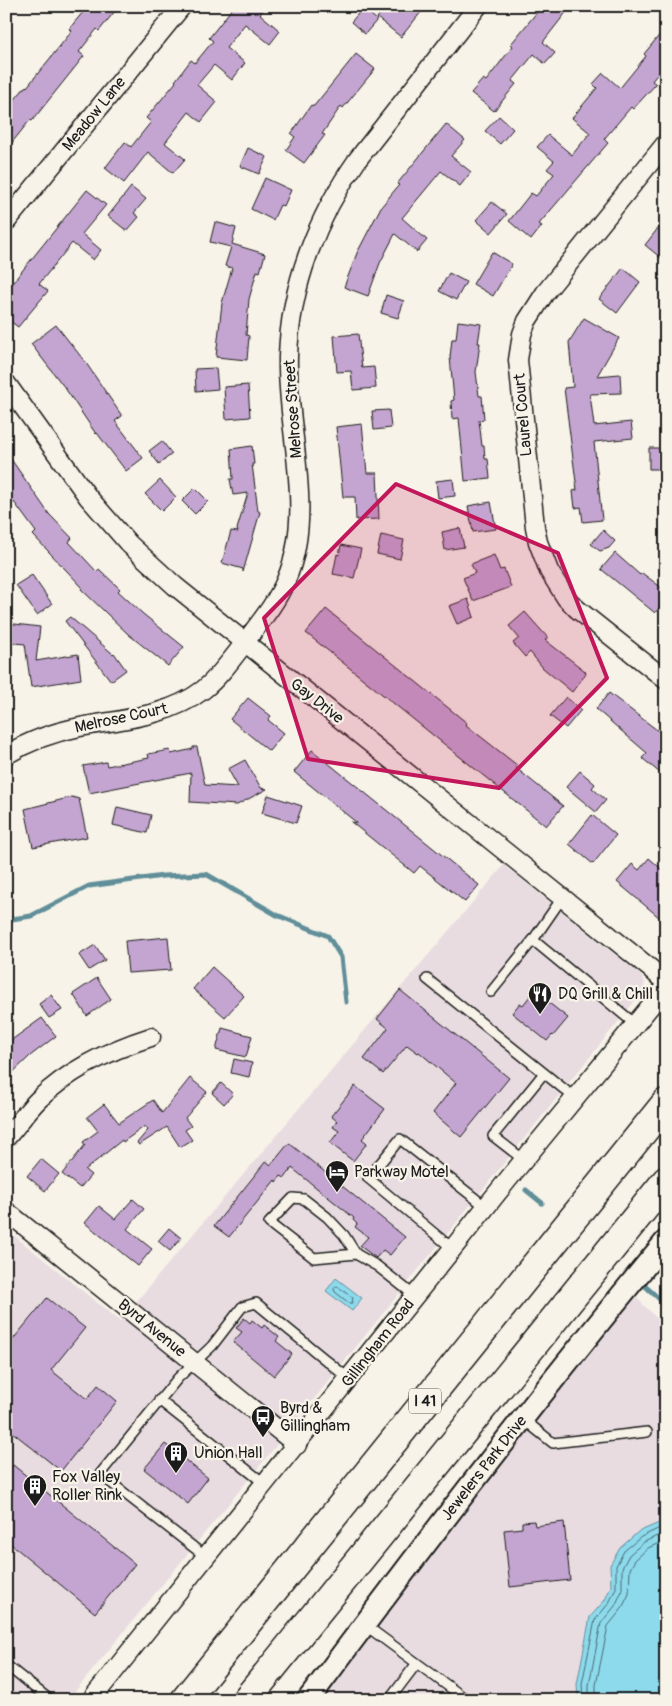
<svg xmlns="http://www.w3.org/2000/svg" width="672" height="1706" font-family="Pangolin,sans-serif">
<style>
.built{fill:#e8dce1}
.water{fill:#8ddaed;stroke:#608e99}
.lines{fill:none;stroke-linecap:round;stroke-linejoin:round}
.shore{stroke:#496870;stroke-width:1}
.stream{stroke:#608e99;stroke-width:5}
.building{fill:#c4a5d1;stroke:#1c1c1c}
.service-casing{stroke:#1c1c1c;stroke-width:12}
.minor-casing{stroke:#1c1c1c;stroke-width:21}
.tertiary-casing{stroke:#1c1c1c;stroke-width:25}
.motorway-casing{stroke:#1c1c1c;stroke-width:31}
.service{stroke:#f7f3e8;stroke-width:9}
.minor{stroke:#f7f3e8;stroke-width:18}
.tertiary{stroke:#f7f3e8;stroke-width:21}
.motorway{stroke:#f7f3e8;stroke-width:28}
.marked{fill:#c2185b;fill-opacity:0.2;stroke:#c2185b;stroke-width:4;stroke-linejoin:round}
.labels{text-anchor:middle;dominant-baseline:central;stroke-width:4.5;stroke-linejoin:round;paint-order:stroke}
.shield{fill:#f7f3e8;stroke:#5e5c59;stroke-width:1}
.shield-label{font-size:15px;font-weight:bold;fill:#1c1c1c}
.street-label{font-size:16px;fill:#1c1c1c;stroke:#f7f3e8}
.poi-label{font-size:16px;fill:#1c1c1c;stroke:#f7f3e8;text-anchor:start}
</style>
<rect width="100%" height="100%" fill="#f7f3e8"/>
<filter id="ink" filterUnits="userSpaceOnUse"><feTurbulence type="fractalNoise" baseFrequency=".02" numOctaves="2"/><feDisplacementMap in="SourceGraphic" scale="10" xChannelSelector="R" yChannelSelector="G"/><feConvolveMatrix kernelMatrix="1 2 1 2 8 2 1 2 1" color-interpolation-filters="sRGB"/></filter>
<g filter="url(#ink)">
<path class="built" d="M504,865L637,972L642,977L645,983L643,991L302,1414L68,1700H6V1229L120,1321Z
M635,1296L666,1328V1520L661,1522L610,1565L611,1586L605,1600L590,1617L577,1684L578,1700H323L392,1604L522,1437Z"/>
<path class="water" d="M336,1278L362,1298L352,1311L326,1291Z
M666,1520V1700H578L577,1684L590,1617L605,1600L611,1586L610,1565L620,1548L638,1532Z"/>
<g class="lines">
<path class="shore" d="M337,1286L353,1298L352,1303H349L335,1292L334,1289Z
M583,1700L582,1684L595,1620L609,1603L616,1588V1566L624,1551L641,1537L666,1525
M589,1700V1685L601,1623L615,1606L622,1591V1568L629,1555L644,1542L666,1532
M596,1700V1685L608,1626L621,1610L629,1594L630,1569L635,1560L648,1548L666,1540"/>
<path class="stream" d="M6,920L31,916L89,886L163,876L206,874L277,915L328,936L341,957L346,1002
M526,1190L542,1203
M644,1285L666,1305"/>
</g>
<path class="building" d="M88,6H119L99,31L97,29L79,52L84,56L32,121L30,120L6,150V110L26,86L27,87L72,31L69,29Z
M234,6H266L260,14L280,31L270,44L245,24L226,48L245,63L232,80L214,65L197,85L217,102L201,122L189,112L165,143L185,159L173,173L148,152L124,183L105,168L125,142L131,147L151,122L146,118L176,82L175,81L191,60L195,63L213,41L209,38Z
M386,6H426L401,37L377,18Z
M542,6H571L543,42L555,53L545,64L534,54L512,81L516,84L494,111L471,93L483,79L486,81L513,46L511,44Z
M363,8L377,20L365,34L351,22Z
M666,27V63L652,81L656,84L633,109L631,107L604,139L608,143L539,224L542,226L531,240L509,221L531,193L536,196L554,174L547,169L554,161L537,147L548,135L572,155L590,133L572,118L597,88L593,84L603,73L620,88L646,56L644,54Z
M356,54L375,69L343,108L341,106L322,134L325,135L304,163L286,150L295,137L291,134L311,105L314,106Z
M499,116L513,129L500,144L485,131Z
M446,124L465,140L451,156L471,172L460,186L441,171L402,218L427,240L417,252L395,234L380,263L368,296L344,287L357,253L381,207L399,185L397,184Z
M248,148L267,157L259,174L240,166Z
M265,178L291,190L284,206L280,205L273,220L251,209Z
M131,187L146,199L134,213L139,217L127,231L108,216Z
M87,190L106,205L82,234L101,250L93,260L72,243L39,284L48,291L18,327L6,318V291Z
M492,202L507,214L491,233L476,220Z
M666,218V262L645,245Z
M215,222L236,228L232,244L265,254L260,272L257,271L249,299L246,335L249,336L247,360L216,357L222,303L232,268L225,266L231,247L210,242Z
M492,252L512,264L493,296L473,284Z
M623,268L640,282L617,313L599,299Z
M449,273L466,282L456,300L439,291Z
M386,295L404,301L398,318L381,313Z
M584,318L619,338L597,376L620,374L621,393L590,394L594,426L631,422L633,438L594,442L602,520L583,522L581,507L575,508L573,491L577,490L564,388L573,387L569,342Z
M458,321L481,324L478,343H480L476,372L479,396H482L484,419L479,420L482,446H484L485,459H488L490,478L465,481L459,418L452,419L451,401L454,400L450,357L452,339H456Z
M56,325L86,363L122,416L115,421L143,458L126,471L97,433L96,434L65,388L31,344Z
M358,334L362,368L374,367L376,388L353,390L351,371L337,372L334,336Z
M216,368L218,389L196,391L195,369Z
M248,385L250,417L226,419L224,387Z
M389,410L391,428L374,430L372,411Z
M362,424L367,473H377L379,519L356,520L355,497H343L336,427Z
M162,441L172,454L159,464L149,451Z
M252,446L254,464H252L258,511L260,512L243,572V569L222,563L231,531L238,532L237,529L248,493L233,495L230,479H233L231,449Z
M649,448H666V469H649Z
M6,452L49,514L72,538L69,542L97,572L99,569L120,589L118,591L143,614L184,647L168,666L128,634L81,589L82,587L33,535L36,532L14,502L6,508Z
M453,479L455,496L438,498L436,481Z
M160,480L176,497L162,511L145,494Z
M195,488L208,501L195,514L182,501Z
M491,502L496,529L473,532L468,506Z
M460,528L464,547L445,550L442,532Z
M603,530L615,541L609,548L600,551L591,544Z
M381,535L404,540L400,559L377,554Z
M341,545L361,549L354,578L333,574L337,554L339,555Z
M615,553L640,575L642,573L666,591V599L655,613L601,569Z
M494,555L500,570L504,569L511,587L473,601L463,578L475,573L471,564Z
M32,575L52,604L37,615L16,585Z
M468,599L474,617L457,624L449,606Z
M326,609L467,723L466,725L518,766L516,768L563,806L546,826L306,633Z
M525,612L548,638L545,640L585,671L586,674L572,692L543,668L530,652L525,657L513,643L519,638L509,626Z
M70,617L113,654L114,653L126,670L111,681L65,621Z
M6,623L40,627L36,661L78,654L81,679L31,687L25,644L6,642Z
M609,693L666,737V778L642,758L647,753L596,709Z
M566,697L581,710L566,728L550,716Z
M248,698L271,716L268,720L284,733L269,751L230,719Z
M193,747H197L205,785L238,787L228,769L245,760L261,788L267,789L237,805L190,802L191,773L89,793L83,766L106,762L107,766L149,758L148,754L170,750L171,754L193,749Z
M312,750L479,885L465,902L420,866L414,873L351,822L357,823L294,772Z
M580,771L595,784L592,788L606,800L596,812L566,787Z
M268,795L302,806L296,823L262,813Z
M72,797L79,799L87,837L33,847L25,809Z
M117,807L151,815L147,833L113,825Z
M592,815L616,835L593,864L569,844Z
M649,858L666,873V923L617,882L632,864L639,870Z
M168,937L171,970L128,973L125,941Z
M95,945L105,960L89,970L79,955Z
M212,967L244,996L225,1017L193,989Z
M97,978L111,999L87,1016L73,994Z
M400,990L509,1078L461,1137L433,1113L456,1083L419,1052L418,1053L407,1045L383,1074L364,1059L388,1028L377,1019Z
M534,991L568,1018L553,1036L552,1035L547,1041L512,1013L520,1003L523,1005Z
M51,995L62,1010L49,1018L39,1004Z
M42,1018L56,1036L30,1056L6,1079V1044Z
M222,1028L252,1036L246,1057L216,1050Z
M234,1059L252,1063L249,1077L231,1073Z
M190,1078L207,1092L185,1118L191,1126L185,1130L192,1140L180,1147L167,1127L139,1145L137,1143L148,1130L145,1126L123,1142L122,1140L85,1170L91,1175L80,1188L62,1174L85,1145L83,1142L98,1131L87,1117L104,1104L119,1123L153,1100L162,1113Z
M221,1083L233,1094L224,1104L212,1093Z
M355,1086L385,1109L362,1139L367,1143L353,1161L330,1143L339,1131L333,1127L337,1121L331,1116Z
M289,1143L405,1237L390,1255L383,1250L376,1258L360,1246L368,1237L355,1227L357,1224L353,1220L354,1218L292,1168L285,1178L281,1176L276,1182L275,1180L229,1237L214,1226L266,1161L271,1165Z
M41,1159L59,1174L45,1191L27,1176Z
M133,1199L144,1209L127,1229L152,1249L138,1266L85,1223L99,1206L115,1219Z
M169,1228L181,1238L170,1251L158,1241Z
M47,1298L85,1328L51,1370L87,1399L98,1385L117,1401L61,1471L6,1427V1348Z
M244,1318L250,1323L252,1320L262,1328L264,1325L279,1337L276,1341L292,1354L274,1376L233,1342L242,1332L236,1328Z
M165,1444L208,1478L188,1504L144,1469Z
M13,1465L135,1564L95,1613L6,1540V1473Z
M534,1521L535,1526L564,1522L570,1580L510,1587L504,1530L522,1528V1522Z"/>
<g class="lines">
<g class="service-casing">
<path id="service" d="M562,898L533,940L635,1024
M427,979L575,1098
M491,992L533,940
M524,1160L493,1136L544,1073
M453,1249L368,1178L400,1139L486,1207
M356,1254L314,1258L269,1223L293,1198L304,1199L327,1217L344,1235L356,1254L377,1266L415,1296
M159,1400L265,1484
M523,1419L553,1443L647,1432
M206,1557L100,1474L178,1378L212,1346L242,1307L256,1303L349,1379
M365,1625L467,1700
M6,1665L50,1700
M389,1700L417,1663"/>
</g>
<g class="minor-casing">
<path id="minor" d="M666,143L545,293L527,321L522,334L518,360L535,527L538,542L549,571L566,598L577,609L666,680
M6,222L182,6
M6,383L88,497L129,544L175,586L651,969L666,983
M6,755C29,741 54,732 80,727C122,719 168,717 203,690C221,676 238,651 252,633C265,616 278,599 286,580C316,511 286,430 288,357C290,286 317,217 358,159L478,6
M6,1138C17,1126 26,1112 38,1100C69,1070 110,1050 151,1037
M6,1211L297,1445
M91,1700L510,1177L666,987"/>
</g>
<g class="tertiary-casing">
<path id="tertiary" d="M308,1700C424,1544 542,1390 666,1241"/>
</g>
<g class="motorway-casing">
<path id="motorway" d="M185,1700L666,1103
M246,1700L666,1181"/>
</g>
<use href="#service" class="service"/>
<use href="#minor" class="minor"/>
<use href="#tertiary" class="tertiary"/>
<use href="#motorway" class="motorway"/>
</g>
</g>
<path class="marked" d="M396,484L558,553L607,678L499,788L308,759L264,618Z"/>
<defs>
<g id="restaurant-pin" transform="scale(1.25)"><path d="M0 17L-7.5 6A9.5 9.5 0 1 1 7.5 6Z" fill="#1c1c1c" stroke="#f7f3e8"/><path d="M-5-6h1v4h1v-4h1v4h1v-4h1v5L-1.5 .5V6h-2V.5L-5-1ZM5-6V6H3V1.5H1.5Q1.5-4 5-6Z" fill="#fff"/></g>
<g id="hotel-pin" transform="scale(1.25)"><path d="M0 17L-7.5 6A9.5 9.5 0 1 1 7.5 6Z" fill="#1c1c1c" stroke="#f7f3e8"/><path d="M-6-4.5h1.5V1H6V5H4.5V3h-9V5H-6ZM-4 0a1.8 1.8 0 1 1 3.6 0ZM.5 0V-2.5h3Q6-2.5 6 0Z" fill="#fff"/></g>
<g id="bus-pin" transform="scale(1.25)"><path d="M0 17L-7.5 6A9.5 9.5 0 1 1 7.5 6Z" fill="#1c1c1c" stroke="#f7f3e8"/><path d="M-5-6H5V4H4V6H2V4H-2V6H-4V4H-5ZM-3.5-4V0h7V-4ZM-3.5 1.2v1.5H-2V1.2ZM2 1.2v1.5H3.5V1.2Z" fill="#fff"/></g>
<g id="building-pin" transform="scale(1.25)"><path d="M0 17L-7.5 6A9.5 9.5 0 1 1 7.5 6Z" fill="#1c1c1c" stroke="#f7f3e8"/><path d="M-4-6H4V6H1V3H-1V6H-4ZM-2.5-4.3h1.7v1.8h-1.7ZM.8-4.3h1.7v1.8H.8ZM-2.5-1h1.7V.8h-1.7ZM.8-1h1.7V.8H.8Z" fill="#fff"/></g>
</defs>
<g fill-rule="evenodd">
<use href="#restaurant-pin" x="540" y="994"/>
<use href="#hotel-pin" x="337" y="1172"/>
<use href="#bus-pin" x="263" y="1417"/>
<use href="#building-pin" x="176" y="1453"/>
<use href="#building-pin" x="35" y="1486"/>
</g>
<g class="labels">
<rect class="shield" x="409" y="1388.5" width="32" height="25" rx="4"/>
<g class="shield-label">
<text x="425" y="1401">I 41</text>
</g>
<g class="street-label">
<text transform="translate(94 114) rotate(-51)">Meadow Lane</text>
<text transform="translate(293 409) rotate(-94)">Melrose Street</text>
<text transform="translate(523 415) rotate(-95)">Laurel Court</text>
<text transform="translate(317 701) rotate(38)">Gay Drive</text>
<text transform="translate(121 718) rotate(-12)">Melrose Court</text>
<text transform="translate(152 1328) rotate(39)">Byrd Avenue</text>
<text transform="translate(378 1343) rotate(-52)">Gillingham Road</text>
<text transform="translate(484 1468) rotate(-52)">Jewelers Park Drive</text>
</g>
<g class="poi-label">
<text x="558" y="994">DQ Grill &amp; Chill</text>
<text x="354" y="1172">Parkway Motel</text>
<text x="280" y="1408">Byrd &amp;<tspan x="280" dy="18">Gillingham</tspan></text>
<text x="194" y="1453">Union Hall</text>
<text x="52" y="1477">Fox Valley<tspan x="52" dy="18">Roller Rink</tspan></text>
</g>
</g>
<rect width="672" height="1706" fill="none" stroke="#f7f3e8" stroke-width="25"/>
<rect x="12" y="12" width="647" height="1681" fill="none" stroke="#1c1c1c" stroke-width="2" filter="url(#ink)"/>
</svg>
